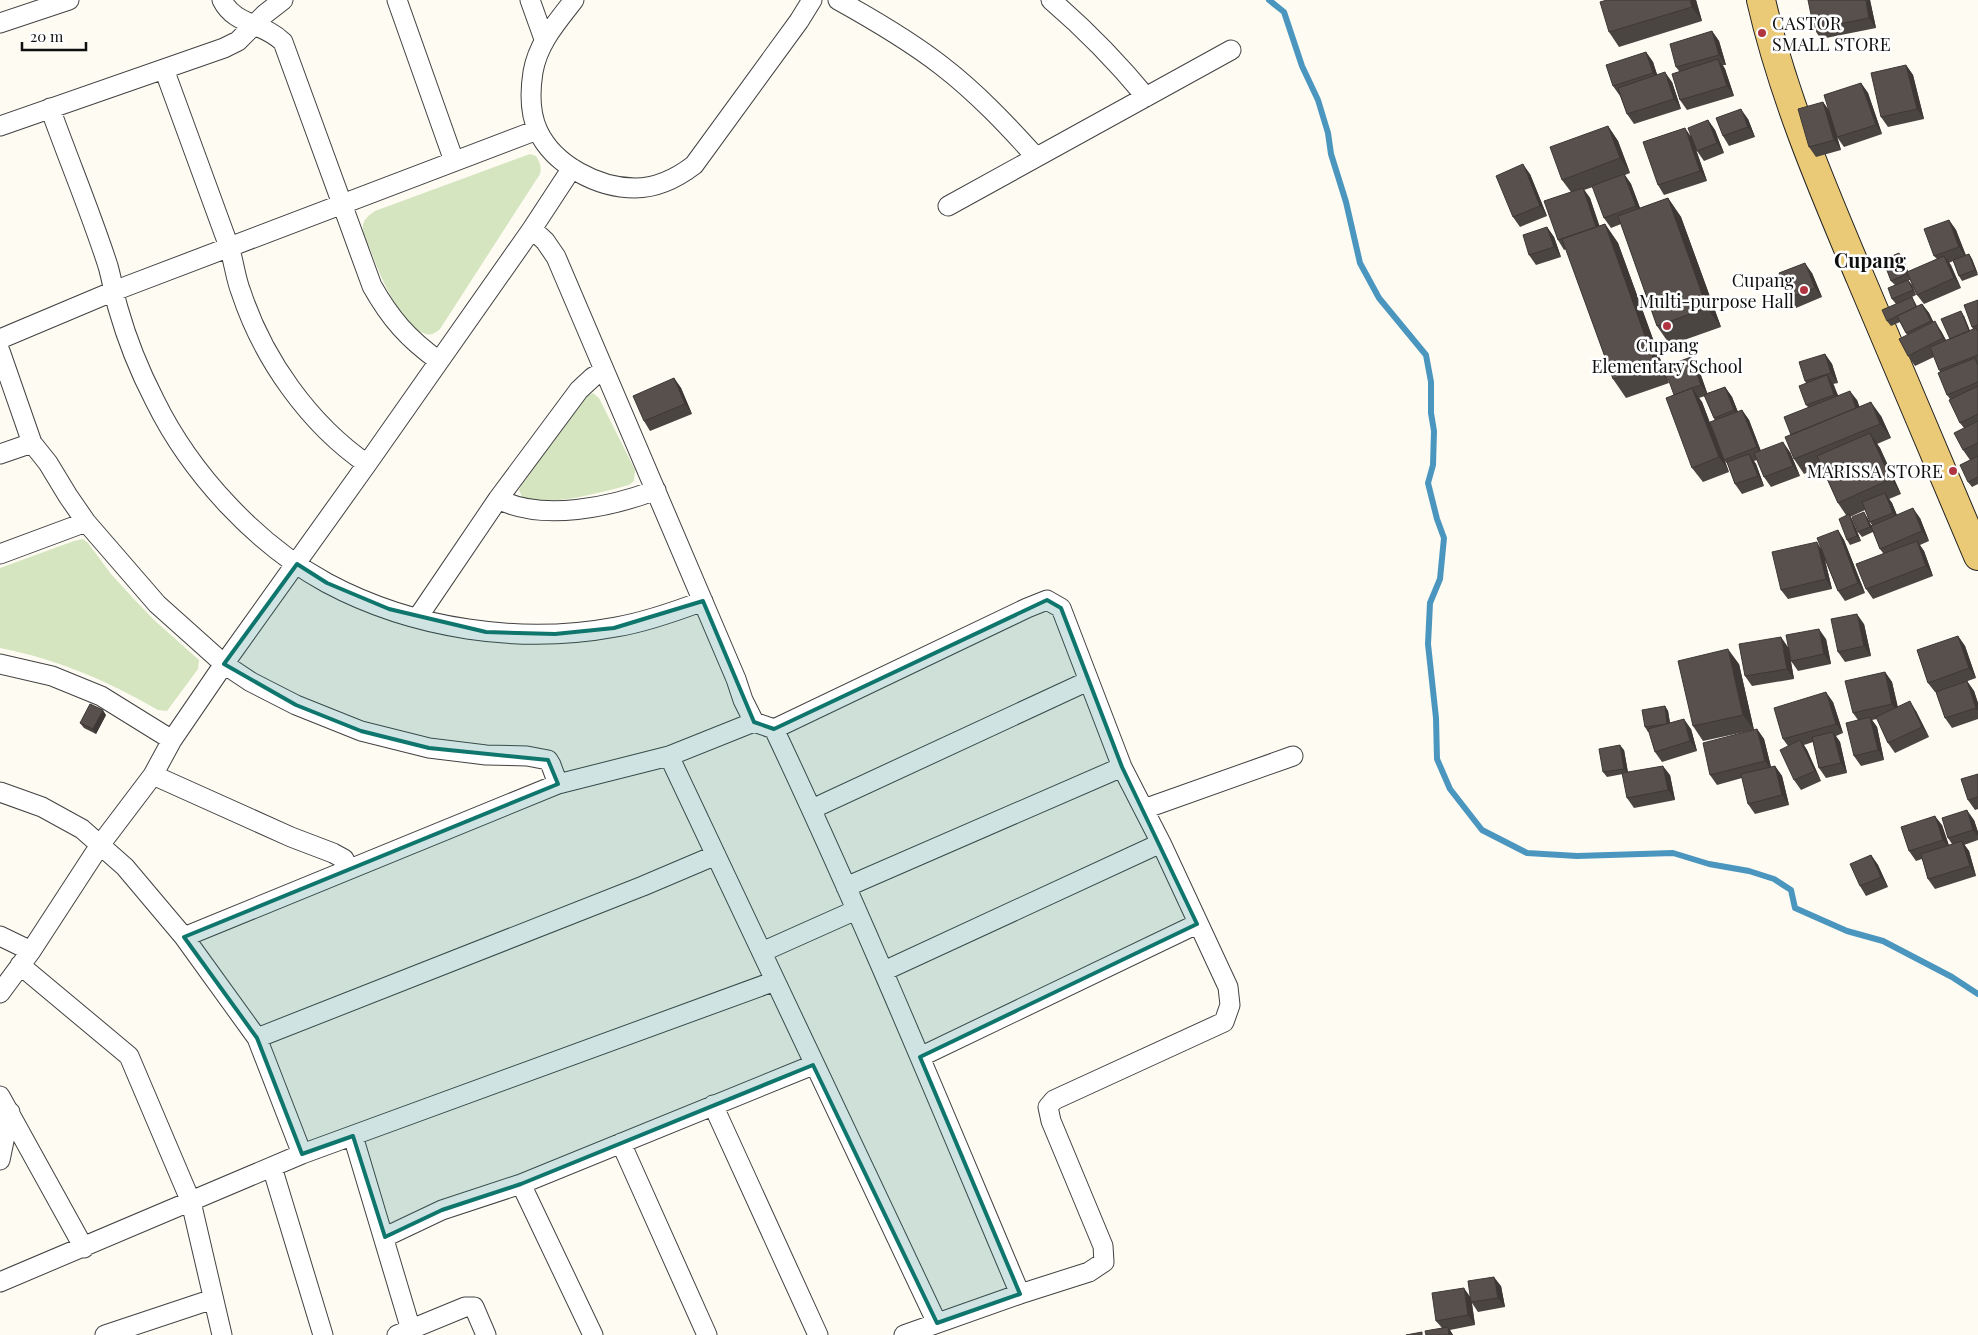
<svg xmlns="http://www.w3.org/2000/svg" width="1978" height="1335" font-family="'Playfair Display',serif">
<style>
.green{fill:#d5e5bf}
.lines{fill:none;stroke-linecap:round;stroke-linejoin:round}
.stream{stroke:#4b96bf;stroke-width:6}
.minor-casing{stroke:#424242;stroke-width:21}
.primary-casing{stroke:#202020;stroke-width:30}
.minor{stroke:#fff;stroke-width:19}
.primary{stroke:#eac977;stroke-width:28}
.wall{fill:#4b4542;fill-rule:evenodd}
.shaded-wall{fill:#3d3836}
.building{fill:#57504d;stroke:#3d3836}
.marked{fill:#0f766e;fill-opacity:0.2;stroke:#0f766e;stroke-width:4;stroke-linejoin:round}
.poi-dot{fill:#b13540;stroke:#fff;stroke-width:2}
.labels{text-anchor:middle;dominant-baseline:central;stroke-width:5;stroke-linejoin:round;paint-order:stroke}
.poi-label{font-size:18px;fill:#0f0f0f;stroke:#fff;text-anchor:end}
.quarter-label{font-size:20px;font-weight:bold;fill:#0f0f0f;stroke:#fff}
</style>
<rect width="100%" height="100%" fill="#fefbf3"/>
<path class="green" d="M530,154L536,156C540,163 542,167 540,174L440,329C436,332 432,336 426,334C401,327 379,274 371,251C368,244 363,236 363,229C362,220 368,216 375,211Z
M593,393L599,398L635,470L634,481L629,485C602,492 548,508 522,497L519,490L521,486L586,396Z
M83,539L88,543L111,574L132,597L153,619L199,660L198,669L167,711L158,710C108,681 57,659 0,648V568L74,541Z"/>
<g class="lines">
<path class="stream" d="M1269,0L1284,12L1302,66L1318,100L1328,133L1331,154L1346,202L1360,263L1379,298L1426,355L1431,382V413L1434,431L1433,465L1428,483L1437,519L1444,538L1440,579L1430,603L1428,644L1436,718L1437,759L1450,789L1482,830L1527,853L1577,856L1673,853L1709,864L1749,871L1774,879L1791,890L1795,908L1847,931L1883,941L1952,977L1978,994"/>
<g class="minor-casing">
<path id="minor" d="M222,0C235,26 263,22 283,42L372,286C390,318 408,339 439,361
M397,0L454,161
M530,0L544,39
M574,0C557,22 538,43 533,72C530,91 530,114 538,131C554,165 598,188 635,188C657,188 677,178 694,165L799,21L812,0
M838,0C874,20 910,41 942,66C977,93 1007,125 1036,157
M1051,0C1086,30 1117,62 1146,97
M0,23L69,0
M164,69C185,128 207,186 228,244C234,260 235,277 241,292C263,359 309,424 367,464
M50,108C69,161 91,213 108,266C112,280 114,294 118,308C127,340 140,372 155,401C191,474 256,544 327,583C413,629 520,645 616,627C646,622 674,612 703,601
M0,126L224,48L238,41L265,14L283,0
M948,206L1231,50
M532,229L545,241L556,257L736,679L743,700L754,722L774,729C862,915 940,1105 1020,1294
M0,339L114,291L537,130
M0,351L32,443L48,463L68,496L86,522L157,604L224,664L251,682L296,705L361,731L429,748L486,755L527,756L548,760L551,765L558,784
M0,454L32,443
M498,499C543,522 611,507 656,490
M0,554L86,522
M418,617L498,499L579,390L593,377L604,371
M0,664L52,676L101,696L172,740
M774,729L1027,608L1047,600L1061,608L1122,767L1161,843L1228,987L1230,1005L1224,1022L1054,1100L1048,1107L1051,1121L1103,1246L1104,1262L1089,1272L1020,1294L904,1335
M669,756L937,1323
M153,775L291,837L333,853L344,859L348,868
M0,792L42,807L82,829L125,867L184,937L257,1038L302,1154
M812,809L1088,681
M1144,809L1293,756
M846,887L1122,767
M0,936L31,951
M184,937L558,784L669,756L754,722
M762,952L856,910
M20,965L129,1056L191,1202L222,1335
M884,971L1161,843
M0,993L31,951L100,845L153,775L172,740L224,664L367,464L532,229L572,168
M257,1038L643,886L716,855
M920,1057L1197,924
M0,1096L84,1248
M713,1105L818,1335
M353,1136L411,1330
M621,1143L707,1335
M0,1160L10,1112
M272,1167L323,1335
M521,1184L593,1335
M385,1237L442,1210L521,1184L813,1065
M0,1282L302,1154L775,981
M105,1335L213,1299
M397,1335L465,1307H474L486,1335"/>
</g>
<g class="primary-casing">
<path id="primary" d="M1761,0C1783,96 1822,187 1860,277C1899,370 1939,463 1978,556"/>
</g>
<use href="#minor" class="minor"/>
<use href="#primary" class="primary"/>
</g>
<path class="wall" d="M1696,0L1702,21L1619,47L1609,32Z
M1870,0L1876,28L1821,39L1814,29Z
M1712,31L1719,41L1726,65H1723L1725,69L1734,96L1687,110L1680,100L1679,71L1676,67Z
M1646,52L1653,62L1657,75L1672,82L1681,109L1634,124L1627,114L1620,96L1613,86Z
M1906,65L1913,75L1924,119L1888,127L1881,117Z
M1861,83L1868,93L1882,134L1844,147L1837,137L1835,131L1841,150L1816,157L1809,147L1823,102L1828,109Z
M1748,119L1755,137L1729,146L1723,136Z
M1708,120L1715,130L1724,153L1704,161L1697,151L1695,147L1707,181L1664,195L1658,185L1691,135Z
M1608,126L1618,141L1630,173L1625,175L1631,184L1640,208L1668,198L1681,217L1721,327L1670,345L1657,326L1621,224L1611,228L1604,218L1593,187L1584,190L1590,198L1599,226L1605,224L1618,243L1669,383L1626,398L1613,379L1566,249L1564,250L1558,240L1571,192L1562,180Z
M1530,174L1547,216L1520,227L1513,217Z
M1949,220L1956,230L1966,255L1969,254L1972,259L1978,275L1962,281L1959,276L1953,261L1949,263L1961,288L1924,304L1917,295L1910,280H1908L1912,285L1916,295L1912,297L1917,306L1922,304L1929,313L1933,322L1941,331L1946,340L1950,339L1964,316L1970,331L1973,329L1972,327L1978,300V484L1972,487L1968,482L1970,460L1963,450L1964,428L1960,423L1950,399L1947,395L1940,372L1934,357L1915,366L1908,356L1907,335L1900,322L1891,326L1887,321L1896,304L1892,299L1895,285L1891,281L1903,258L1908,272L1937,259L1934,256Z
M1547,227L1554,237L1561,257L1536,265L1529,255Z
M1812,273L1822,297L1796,308L1789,298Z
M1825,354L1832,364L1838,383L1833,384L1838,395L1857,400L1859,406L1881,416L1891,438L1877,444L1880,448L1901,494L1889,499L1892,503L1897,515L1920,518L1929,541L1920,545L1924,551L1933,576L1873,599L1866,589L1883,553L1880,549L1873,532L1862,537L1858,532L1867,517L1871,525H1872L1870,522L1865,510L1850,517L1852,519L1861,541L1850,545L1847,540L1846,515L1838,503L1821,466L1804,474L1794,459L1791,435L1808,407L1806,405V383L1805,381Z
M1691,357L1698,367L1707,393L1725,387L1732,397L1738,412L1742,410L1749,420L1761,451L1790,452L1800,476L1771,487L1764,477L1757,460L1754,461L1756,464L1764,486L1742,494L1735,484L1728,465L1725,461L1729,472L1703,482L1692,468L1674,395ZM1705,396L1715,421L1714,434L1702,402L1699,398Z
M674,378L681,388L692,414L650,431L644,421Z
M1838,530L1844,540L1865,593L1845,601L1838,591L1825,560L1832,589L1788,599L1781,590Z
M1864,624L1871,656L1845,662L1838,652Z
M1958,636L1965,646L1976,678L1965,682L1967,681L1974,691L1978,703V719L1952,728L1945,718L1936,692H1935L1928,683Z
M1826,639L1831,664L1798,671L1791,661L1789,649L1794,679L1752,686L1745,676L1788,647Z
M1739,664L1754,730L1703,741L1693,726Z
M1885,672L1892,682L1898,707L1916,711L1929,737L1895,753L1888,743L1877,719L1872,720L1877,727L1884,760L1861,766L1854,756L1858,720L1853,713Z
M1833,702L1843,733L1836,736L1840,742L1847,773L1826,778L1819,768L1813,742L1804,745L1807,750L1821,781L1801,790L1794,780L1788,746L1783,739Z
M1665,706L1668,711L1670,723L1691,729L1697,751L1662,762L1655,752L1649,732H1648L1645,727Z
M106,715L96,734L84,728L80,723Z
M1757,729L1764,739L1771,767L1775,766L1782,776L1789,805L1755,814L1748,804L1742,778L1717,785L1710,775Z
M1624,750L1628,772L1670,775L1675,800L1634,808L1627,798L1623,774L1607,777L1603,772Z
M1978,774V809L1975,810L1968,800Z
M1974,820L1978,832V840L1964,845L1969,851L1976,876L1935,889L1928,879L1922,859L1916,861L1909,851L1942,825L1949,845L1952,844L1948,838Z
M1871,855L1878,865L1888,887L1866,896L1860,886Z
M1501,1286L1505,1307L1478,1312L1472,1303L1475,1325L1450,1330L1453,1335H1426L1442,1328L1436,1321L1470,1297Z"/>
<path class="shaded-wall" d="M1690,0H1696L1702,21L1692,7Z
M1866,0H1870L1876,28L1869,18Z
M1712,31L1719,41L1726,65L1719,55Z
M1646,52L1653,62L1660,83L1653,73Z
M1718,59L1725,69L1734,96L1727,86Z
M1906,65L1913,75L1924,119L1917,109Z
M1665,72L1672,82L1681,109L1674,99Z
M1861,83L1868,93L1882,134L1876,125Z
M1823,102L1830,112L1841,150L1834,140Z
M1741,109L1748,119L1755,137L1748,127Z
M1708,120L1715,130L1724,153L1717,143Z
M1608,126L1618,141L1630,173L1620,158Z
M1685,128L1692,138L1707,181L1700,171Z
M1523,164L1530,174L1547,216L1540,206Z
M1624,174L1631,184L1643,216L1636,206Z
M1583,188L1590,198L1603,236L1596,227Z
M1668,198L1681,217L1721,327L1707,308Z
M1949,220L1956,230L1966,257L1959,247Z
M1605,224L1618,243L1669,383L1655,364Z
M1547,227L1554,237L1561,257L1554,247Z
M1899,253L1903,258L1911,279L1907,274Z
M1969,254L1972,259L1978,274L1975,270Z
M1944,256L1951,265L1961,288L1954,278Z
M1805,263L1812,273L1822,297L1815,288Z
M1908,280L1912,285L1916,295L1913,290Z
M1922,304L1929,313L1938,331L1931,321Z
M1961,311L1964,316L1972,336L1969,331Z
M1935,321L1941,331L1950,348L1943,338Z
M1825,354L1832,364L1838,383L1831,373Z
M1691,357L1698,367L1708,395L1701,385Z
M1827,375L1834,385L1841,405L1834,395Z
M674,378L681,388L692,414L685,404Z
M1725,387L1732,397L1741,420L1734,410Z
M1692,388L1702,402L1729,472L1719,457Z
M1850,391L1857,400L1864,419L1857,409Z
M1871,402L1881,416L1891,438L1880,424Z
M1742,410L1749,420L1763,457L1757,447Z
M1870,433L1880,448L1901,494L1891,479Z
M1783,442L1790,452L1800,476L1793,466Z
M1749,454L1756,464L1764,486L1758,476Z
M1885,493L1892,503L1900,523L1893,513Z
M1913,508L1920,518L1929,541L1922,531Z
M1864,512L1867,517L1874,532L1870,527Z
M1849,514L1852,519L1861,541L1857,536Z
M1838,530L1844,540L1865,593L1858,583Z
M1917,541L1924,551L1933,576L1926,566Z
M1817,542L1823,552L1832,589L1826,579Z
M1857,614L1864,624L1871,656L1864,646Z
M1819,629L1826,639L1831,664L1824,654Z
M1958,636L1965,646L1976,678L1969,668Z
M1781,637L1788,647L1794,679L1787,669Z
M1728,649L1739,664L1754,730L1743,715Z
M1885,672L1892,682L1899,714L1892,704Z
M1967,681L1974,691L1978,703V711L1976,708Z
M1826,692L1833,702L1843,733L1836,724Z
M1910,701L1916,711L1929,737L1922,727Z
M1665,706L1668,711L1671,729L1667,724Z
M103,710L106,715L96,734L93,729Z
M1870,717L1877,727L1884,760L1878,750Z
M1684,719L1691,729L1697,751L1690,741Z
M1757,729L1764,739L1772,771L1765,761Z
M1833,732L1840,742L1847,773L1841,763Z
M1800,740L1807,750L1821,781L1815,771Z
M1620,745L1624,750L1628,773L1624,769Z
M1663,766L1670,775L1675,800L1668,790Z
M1775,766L1782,776L1789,805L1782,795Z
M1967,810L1974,820L1978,832V836L1973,830Z
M1935,816L1942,825L1950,850L1943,840Z
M1962,841L1969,851L1976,876L1970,866Z
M1871,855L1878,865L1888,887L1881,877Z
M1494,1277L1501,1286L1505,1307L1498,1298Z
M1464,1288L1471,1298L1475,1325L1468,1315Z
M1448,1327L1453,1335H1449Z"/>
<path class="building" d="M1607,0H1690L1692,7L1609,32L1600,2Z
M1808,0H1866L1869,18L1814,29Z
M1712,31L1719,55L1676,67L1670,44Z
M1646,52L1653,73L1613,86L1606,65Z
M1718,59L1727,86L1680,100L1672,74Z
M1906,65L1917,109L1881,117L1871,73Z
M1665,72L1674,99L1627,114L1618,88Z
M1861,83L1876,125L1837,137L1824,95Z
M1823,102L1834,140L1809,147L1798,109Z
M1741,109L1748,127L1723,136L1716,118Z
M1708,120L1717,143L1697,151L1688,128Z
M1608,126L1620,158L1562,180L1550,147Z
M1685,128L1700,171L1658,185L1643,142Z
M1523,164L1540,206L1513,217L1496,176Z
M1624,174L1636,206L1604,218L1592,186Z
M1583,188L1596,227L1558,240L1544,201Z
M1668,198L1707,308L1657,326L1618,216Z
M1949,220L1959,247L1934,256L1924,229Z
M1605,224L1655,364L1613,379L1562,239Z
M1547,227L1554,247L1529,255L1523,235Z
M1899,253L1907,274L1891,281L1883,260Z
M1969,254L1975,270L1959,276L1953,260Z
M1944,256L1954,278L1917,295L1907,272Z
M1805,263L1815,288L1789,298L1779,273Z
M1908,280L1913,290L1892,299L1888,288Z
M1912,297L1916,307L1887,321L1882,310Z
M1978,300V325L1972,327L1964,305Z
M1922,304L1931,321L1906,333L1897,316Z
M1961,311L1969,331L1950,339L1941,319Z
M1935,321L1943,338L1908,356L1899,339Z
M1976,328L1978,332V355L1939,370L1930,347Z
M1825,354L1831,373L1805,381L1799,362Z
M1691,357L1701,385L1692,388L1674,395L1664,367Z
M1975,358L1978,366V382L1947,395L1938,373Z
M1827,375L1834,395L1806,405L1799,386Z
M674,378L685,404L644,421L633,396Z
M1978,386V414L1960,423L1949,400Z
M1725,387L1734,410L1714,418L1704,395Z
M1692,388L1719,457L1692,468L1666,398Z
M1850,391L1856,408L1791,435L1784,417Z
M1871,402L1880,424L1794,459L1785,437Z
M1742,410L1757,447L1724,460L1710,422Z
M1978,421V443L1963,450L1954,433Z
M1870,433L1891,479L1838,503L1817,456Z
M1783,442L1793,466L1764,477L1754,453Z
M1749,454L1758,476L1735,484L1727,462Z
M1978,456V477L1968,482L1960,465Z
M1885,493L1893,513L1870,522L1862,502Z
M1913,508L1922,531L1880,549L1871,526Z
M1864,512L1870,527L1858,532L1852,517Z
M1849,514L1857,536L1847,540L1839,519Z
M1838,530L1858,583L1838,591L1817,538Z
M1917,541L1926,566L1866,589L1856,564Z
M1817,542L1826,579L1781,590L1772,552Z
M1857,614L1864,646L1838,652L1831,619Z
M1819,629L1824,654L1791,661L1786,635Z
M1958,636L1969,668L1928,683L1917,650Z
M1781,637L1787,669L1745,676L1739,644Z
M1728,649L1743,715L1693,726L1678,661Z
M1885,672L1892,704L1853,713L1845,681Z
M1967,681L1976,708L1945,718L1936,692Z
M1826,692L1836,724L1783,739L1774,708Z
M1910,701L1922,727L1888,743L1876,717Z
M90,704L103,710L93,729L80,723Z
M1665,706L1667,724L1645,727L1642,710Z
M1870,717L1878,750L1854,756L1846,723Z
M1684,719L1690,741L1655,752L1648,729Z
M1757,729L1765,761L1710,775L1703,743Z
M1833,732L1841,763L1819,768L1812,737Z
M1800,740L1815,771L1794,780L1780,750Z
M1620,745L1624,769L1603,772L1599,749Z
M1663,766L1668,790L1627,798L1622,773Z
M1775,766L1782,795L1748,804L1741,774Z
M1978,774V797L1968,800L1961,779Z
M1967,810L1973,830L1948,838L1942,818Z
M1935,816L1943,840L1909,851L1901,827Z
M1962,841L1970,866L1928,879L1921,854Z
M1871,855L1881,877L1860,886L1850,864Z
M1494,1277L1498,1298L1471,1302L1468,1281Z
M1464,1288L1468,1315L1436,1321L1432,1293Z
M1448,1327L1449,1335H1426L1425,1331Z
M1422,1332V1335H1406Z"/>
<path class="marked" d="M297,564L327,583L389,609L486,632L555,634L614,628L703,601L754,722L774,729L1047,600L1061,608L1122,767L1197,924L920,1057L1020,1294L937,1323L813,1065L521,1184L442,1210L385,1237L353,1136L302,1154L257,1038L184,937L558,784L548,760L429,748L361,731L296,705L224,664Z"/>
<g class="poi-dot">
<circle cx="1762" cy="33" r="5"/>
<circle cx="1804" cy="290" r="5"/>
<circle cx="1667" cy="326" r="5"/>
<circle cx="1953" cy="471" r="5"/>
</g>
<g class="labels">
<g class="poi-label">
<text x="1772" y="23" text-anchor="start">CASTOR<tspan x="1772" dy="21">SMALL STORE</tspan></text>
<text x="1794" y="280">Cupang<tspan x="1794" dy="21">Multi-purpose Hall</tspan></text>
<text x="1667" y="345" text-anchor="middle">Cupang<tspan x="1667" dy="21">Elementary School</tspan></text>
<text x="1943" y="471">MARISSA STORE</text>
</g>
<g class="quarter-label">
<text x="1870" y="259">Cupang</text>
</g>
</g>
<path d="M22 42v8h64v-8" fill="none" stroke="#0f0f0f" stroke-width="2.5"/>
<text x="30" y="42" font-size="15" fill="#0f0f0f" stroke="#ffffff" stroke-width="4" paint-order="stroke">20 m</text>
</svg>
